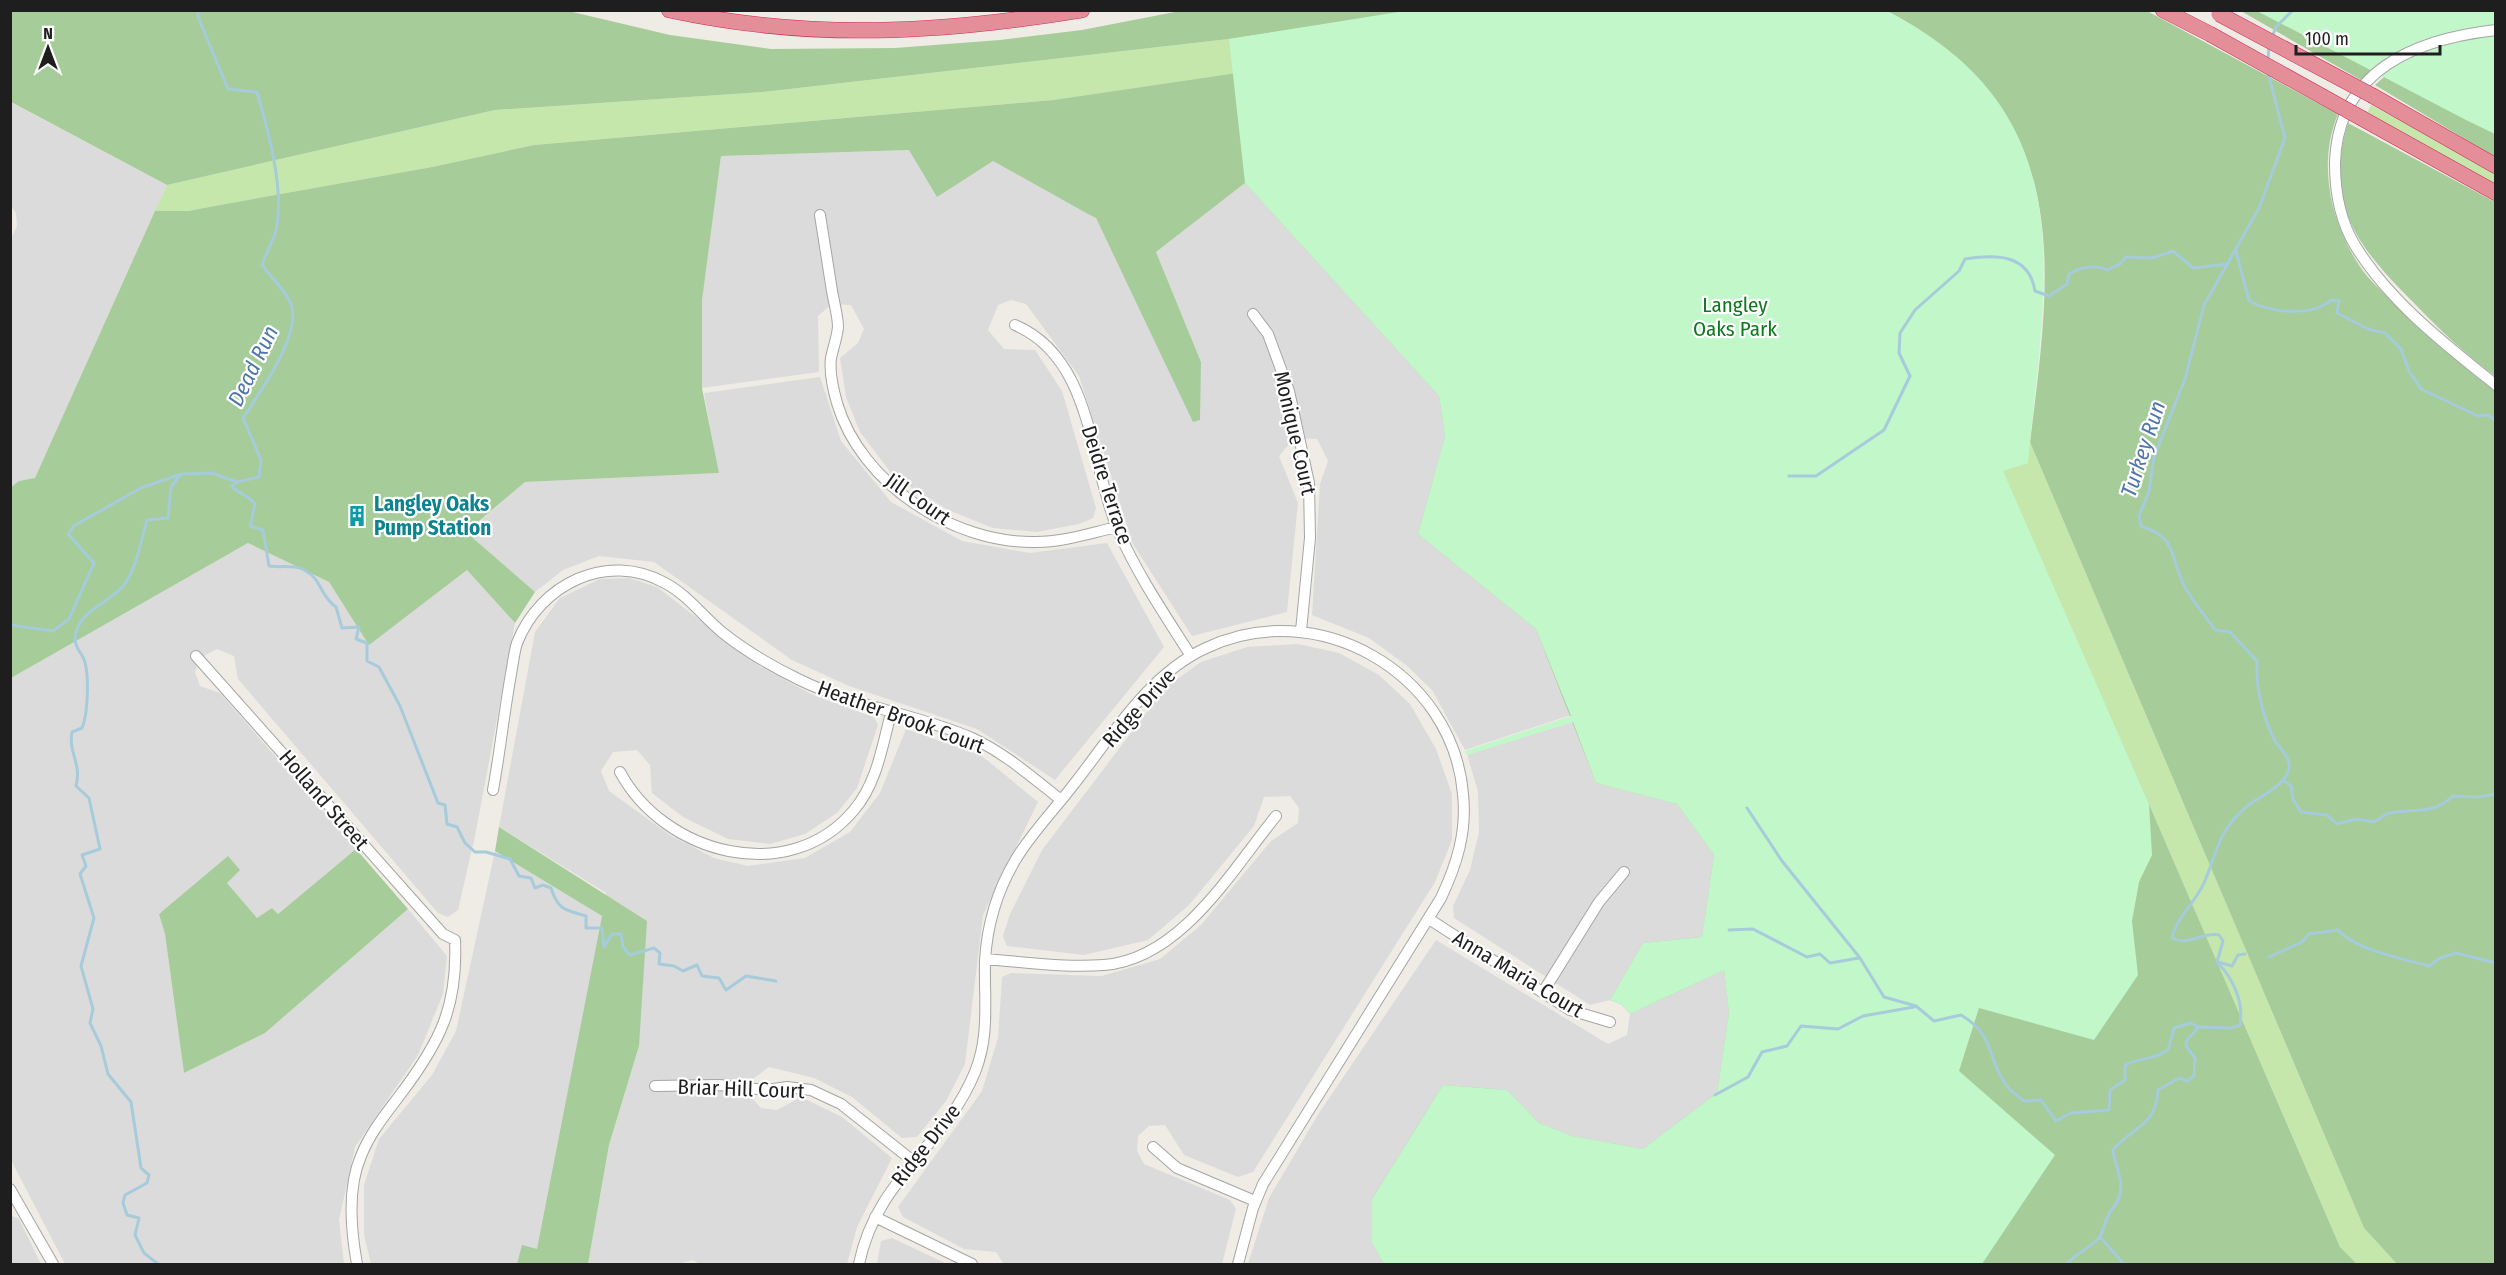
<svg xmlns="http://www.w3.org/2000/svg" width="2506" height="1275" font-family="'Fira Sans Condensed',sans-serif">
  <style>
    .residential { fill: #dcdbdb }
    .grass { fill: #c5e7ab }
    .forest { fill: #a6cc9a }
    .park { fill: #c2f7ca }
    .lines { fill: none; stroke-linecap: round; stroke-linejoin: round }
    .stream { stroke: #a6cbdb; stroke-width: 3 }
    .minor-casing { stroke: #a5a5a5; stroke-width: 12 }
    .highway-casing { stroke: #d32a59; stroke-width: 16 }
    .minor { stroke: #fff; stroke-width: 10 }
    .highway { stroke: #e38e99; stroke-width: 15 }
    .highway-bridge-casing { stroke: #d32a59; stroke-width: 16; stroke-linecap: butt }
    .highway-bridge { stroke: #e38e99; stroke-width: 15 }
    .labels { text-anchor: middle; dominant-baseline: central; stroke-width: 4.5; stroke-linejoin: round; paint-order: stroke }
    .park-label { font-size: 21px; fill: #0f781f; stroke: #fff }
    .street-label { font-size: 21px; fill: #1e1e1e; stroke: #fff }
    .culture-label { font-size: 21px; font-weight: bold; fill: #0d838f; stroke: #fff; text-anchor: start }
    .water-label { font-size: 22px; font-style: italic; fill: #4e76aa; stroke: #fff }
  </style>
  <rect width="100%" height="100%" fill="#eeece4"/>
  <path class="residential" d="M10 102 167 185 35 479 19 481 11 488 10 241 17 226 16 213 11 206Z
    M910 150 993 161 1096 218 1194 421 1201 362 1156 252 1245 183 1439 396 1445 436 1418 534 1536 629 1571 715 1465 750 1432 690 1406 665 1369 638 1312 615 1320 484 1328 461 1317 439 1294 438 1279 456 1298 503 1287 612 1192 636 1133 544 1079 376 1026 304 1011 300 998 305 988 330 1004 349 1035 350 1062 391 1096 508 1093 518 1079 524 1037 532 993 528 948 510 894 477 860 432 846 397 840 358 858 343 864 329 851 305 832 304 818 316 819 372 702 388 701 302 721 156Z
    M820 377 841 441 891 502 962 541 1030 553 1107 543 1164 647 1055 780 977 729 849 686 792 660 654 562 599 556 563 570 535 592 466 533 525 482 718 473 704 393Z
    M248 543 329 582 369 644 467 570 515 623 475 836 458 910 448 917 438 913 238 679 234 656 217 649 200 658 195 672 200 686 220 693 356 849 278 914 272 908 258 919 227 883 159 913 165 934 184 1073 265 1033 408 909 447 956 443 994 418 1055 355 1147 339 1220 344 1264H65L11 1160V678Z
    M629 578 657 587 761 667 813 695 874 717 878 725 857 788 837 813 805 834 770 844 728 839 683 817 652 793 650 765 637 750 613 752 601 771 609 791 670 835 714 858 748 866 805 858 850 832 880 793 906 729 982 756 1038 802 983 915 965 1064 946 1101 917 1137 902 1138 852 1097 814 1078 769 1067 750 1081V1096L761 1108 777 1110 801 1097 842 1117 892 1158 857 1227 847 1264H700L693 1260 677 1264H588L609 1145 639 1046 606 893 499 827 535 632 560 598 600 579Z
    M1298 644 1339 653 1379 675 1410 704 1436 749 1452 794V840L1435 882 1253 1172 1238 1177 1184 1155 1165 1125 1149 1126 1138 1136 1137 1151 1144 1164 1230 1200 1236 1209 1222 1264H1004L996 1252 964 1249 903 1217 898 1207 982 1091 998 1038 1002 977 1011 973 1102 976 1160 959 1201 925 1271 841 1298 823 1299 808 1290 796 1264 797 1254 826 1189 905 1148 940 1084 955 1007 946 1003 936 1010 914 1042 850 1166 687 1201 662 1247 647Z
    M1573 722 1596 783 1677 804 1714 855 1702 938 1643 943 1610 1000 1590 1005 1454 918 1453 906 1470 870 1479 832 1478 792 1467 754Z
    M495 851 602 916 535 1264H371L364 1235V1185L379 1139 432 1075 456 1031Z
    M1436 940 1608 1044 1627 1035 1630 1014 1724 970 1729 1013 1717 1093 1643 1149 1572 1136 1539 1123 1507 1090 1372 1243 1384 1264H1248L1269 1198 1319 1113Z
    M10 1215 19 1219 41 1264H11Z
    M892 1238 947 1264H877L881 1241Z"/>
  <path class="grass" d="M1411 11H1887L2030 442 2364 1228 2397 1264H2357L2340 1247 2149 804 2002 471 1554 26 1053 100 534 145 432 167 225 204 188 211H155L167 185 495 110 763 92 1229 39Z
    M2371 105 2495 171V188L2366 115Z"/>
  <path class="forest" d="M564 10 670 35 771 49 895 48 1000 40 1082 30 1180 11H1411L1229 39 763 92 495 110 167 185 11 102 10 11Z
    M1887 11H2147L2338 114C2316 166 2332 227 2363 271 2375 287 2394 302 2409 316 2437 343 2464 368 2495 391V1264H2397L2364 1228 2030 442C2053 261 2074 110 1887 11Z
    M2241 11H2495L2380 61 2361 80Z
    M1554 26 2002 471 2149 804 2340 1247 2357 1264H1384L1372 1243V1199L1443 1085 1507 1090 1539 1123 1572 1136 1643 1149 1717 1093 1729 1013 1724 970 1630 1014 1621 1004 1610 1000 1643 943 1702 937 1714 855 1677 804 1596 783 1536 629 1418 534 1445 436 1439 396 1245 183 1156 252 1201 362 1200 420 1193 422 1096 218 1088 214 993 161 937 197 909 150 721 156 702 300V388L719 473 525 482 466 532 535 592 515 623 467 570 369 645 329 582 248 543 11 678 10 488 19 481 35 478 155 211H188L225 204 432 167 534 145 1053 100Z
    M2495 37V157L2375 85 2393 69Z
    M2348 123 2495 202V376C2465 354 2440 330 2414 303 2359 248 2323 205 2348 123Z
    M499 827 647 921 639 1046 609 1145 588 1264H517L522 1245 537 1249 602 916 495 851Z
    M356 849 408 909 265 1033 184 1073 165 934 159 914 228 856 240 870 227 883 257 918 272 908 278 914Z"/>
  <path class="park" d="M1411 10 1887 11C2087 114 2045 277 2028 463L2003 471 2149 804 2152 855 2139 882 2132 921 2138 975 2094 1040 1979 1008 1959 1071 2055 1155 1982 1264H1384L1372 1243V1199L1443 1085 1507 1090 1539 1123 1572 1136 1643 1149 1717 1093 1729 1013 1724 970 1630 1014 1621 1004 1610 1000 1643 943 1702 937 1714 855 1677 804 1596 783 1573 722 1467 755 1465 751 1571 716 1536 629 1418 534 1445 436 1439 396 1245 183 1229 39Z
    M2257 11H2495V134L2466 120Z"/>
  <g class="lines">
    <path class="stream" d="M2272 37 2276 27 2293 10
      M2268 60 2269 46
      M2236 251 2249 301C2272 313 2312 317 2331 300L2339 301 2337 313 2368 329 2385 333 2401 349 2409 371 2421 389 2478 416 2488 415 2496 421
      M1789 476H1816L1884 430 1910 376 1899 353 1900 333 1915 310 1959 271 1965 259C1996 254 2029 254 2035 291L2049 296 2067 284 2069 274C2081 267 2094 264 2107 270L2120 264 2126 257 2152 258 2173 251 2193 268 2228 264
      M237 482 232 486C240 495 248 495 255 504L250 526 263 530 269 566C281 568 296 564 306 571 322 580 320 596 336 607L342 628 359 627 356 639 367 643V661L379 667 400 706 438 803 445 805 447 824 457 827 465 843 475 852H486L510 859 519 876 531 878 535 888 543 885 551 888C558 910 565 910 586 916V928H602L604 947 612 934H621L623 947 630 955 654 948 660 953 659 964 674 966 683 971 697 965 702 976 719 978 726 990 746 976 776 981
      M10 625 53 631 69 619 94 563 68 534 75 525 141 488 181 474 212 473 237 482 259 477 261 460 243 418C259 394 299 338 292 308 288 292 271 278 262 265 266 253 273 242 276 230 285 191 268 130 257 92L228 89 198 17V10
      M2283 780 2291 786 2293 799 2301 812 2327 815 2337 824 2356 819 2374 822C2379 819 2385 814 2390 813 2415 808 2433 815 2453 796L2477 797 2496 794
      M1747 808 1782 861 1860 958 1884 997 1916 1006 1934 1021 1961 1015C1996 1036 1986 1057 2006 1085 2010 1091 2018 1096 2024 1101L2041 1100 2056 1121 2071 1113 2109 1110 2110 1090 2125 1080V1065C2142 1057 2151 1061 2168 1050L2174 1028 2190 1023 2199 1027
      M1729 930 1753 929 1807 957 1820 954 1830 963 1859 958
      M2269 957 2302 942 2309 934 2338 930C2356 950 2403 959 2429 966L2440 958 2456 953 2496 963
      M2218 962 2232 966 2238 955 2245 954
      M1715 1095 1748 1077 1762 1052 1787 1046 1801 1026 1838 1029 1863 1016 1914 1007
      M2100 1237 2124 1264
      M158 1264 144 1253 135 1235 139 1218 127 1215 123 1203 125 1195 147 1183 149 1175 141 1168 131 1102 108 1074 101 1046 90 1023 93 1009 81 966 94 918 80 874 86 866 82 855 100 849 89 798 76 786C82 763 68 753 72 732L82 728C88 714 90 671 83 657 78 649 73 643 76 632 82 609 111 602 124 585 137 567 141 541 147 520L168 518 171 487 181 474
      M2067 1264C2075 1254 2086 1250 2096 1241 2104 1234 2103 1225 2108 1216 2110 1210 2116 1206 2118 1200 2126 1182 2115 1167 2113 1150 2132 1126 2156 1128 2158 1090L2179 1078 2187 1081 2194 1076 2195 1058 2186 1046 2187 1040 2199 1027 2231 1028 2240 1025C2244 1002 2233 978 2217 962L2223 941 2219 935C2204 931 2188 947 2172 938 2176 918 2195 903 2204 883 2217 853 2218 831 2245 808 2257 797 2285 787 2289 769 2291 758 2280 749 2275 741 2262 715 2256 689 2257 661L2230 632 2215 630C2205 615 2190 599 2183 583 2169 553 2177 538 2141 526L2139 516 2149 491 2154 457 2185 379 2204 305 2259 208 2285 138 2268 73"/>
    <defs>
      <path id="minor" d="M2496 30C2415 39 2337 71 2335 164 2335 193 2341 223 2356 247 2390 302 2446 345 2496 385
        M820 215C824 241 828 266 832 291 834 303 838 316 838 327 837 338 833 348 831 358 829 373 833 389 837 403 861 484 954 544 1036 542 1064 542 1090 533 1117 527
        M1253 314 1268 334 1289 391 1309 483 1310 538 1301 631
        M1015 325C1093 358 1089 462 1118 530 1137 574 1165 615 1191 656
        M196 656 443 934 455 940C458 1007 440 1042 400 1095 385 1115 370 1133 361 1156 347 1188 351 1231 357 1264
        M620 772C664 854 789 888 854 810 877 783 882 747 891 713
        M493 790C500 752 504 713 511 674 513 664 514 652 517 643 540 584 607 551 665 583 688 595 703 617 723 633 747 652 773 667 800 680 855 707 917 714 972 738 1005 753 1033 778 1061 800
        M1429 919 1570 1010 1610 1022
        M985 959C1024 962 1065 968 1104 965 1181 959 1232 870 1276 816
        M1543 992 1599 902 1624 872
        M655 1086 719 1085 767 1090 787 1087 811 1090 841 1104 913 1161
        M1153 1147 1177 1168 1255 1201
        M10 1189 53 1264
        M875 1217 972 1264
        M859 1264C876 1179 945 1146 975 1072 990 1035 984 999 985 961 987 925 998 889 1016 859 1031 834 1053 811 1071 788 1110 739 1147 675 1206 648 1316 595 1453 672 1463 794 1467 832 1457 864 1441 898L1263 1184 1253 1208 1238 1264"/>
      <path id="highway" d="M669 10C811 41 941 33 1082 10
        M2163 10 2210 34
        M2373 96 2496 166
        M2363 119 2496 193"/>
    </defs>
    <use href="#minor" class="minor-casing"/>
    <use href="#highway" class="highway-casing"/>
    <use href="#minor" class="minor"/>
    <use href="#highway" class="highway"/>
    <defs>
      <path id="highway-bridge" d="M2219 14 2373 96
        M2210 34 2363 119"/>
    </defs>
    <use href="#highway-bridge" class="highway-bridge-casing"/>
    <use href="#highway-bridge" class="highway-bridge"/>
  </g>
  <defs>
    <symbol id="building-bare" viewBox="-9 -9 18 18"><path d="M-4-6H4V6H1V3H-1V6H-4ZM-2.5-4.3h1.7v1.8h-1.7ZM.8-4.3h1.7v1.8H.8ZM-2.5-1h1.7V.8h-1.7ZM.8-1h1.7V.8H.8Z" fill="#0f9aa8" stroke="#fff" stroke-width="2.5" paint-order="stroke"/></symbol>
  </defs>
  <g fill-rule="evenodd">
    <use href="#building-bare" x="342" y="501" width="30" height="30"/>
  </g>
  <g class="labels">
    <g class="park-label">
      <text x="1735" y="305">Langley<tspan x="1735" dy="24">Oaks Park</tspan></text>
    </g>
    <g class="street-label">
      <text transform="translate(1295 433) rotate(77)">Monique Court</text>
      <text transform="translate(1107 485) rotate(72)">Deidre Terrace</text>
      <text transform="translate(918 499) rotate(35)">Jill Court</text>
      <text transform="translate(1139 708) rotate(-48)">Ridge Drive</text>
      <text transform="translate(901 717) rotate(20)">Heather Brook Court</text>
      <text transform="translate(324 800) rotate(49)">Holland Street</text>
      <text transform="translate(1518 974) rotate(31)">Anna Maria Court</text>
      <text transform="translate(741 1089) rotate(2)">Briar Hill Court</text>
      <text transform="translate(926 1145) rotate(-52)">Ridge Drive</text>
    </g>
    <g class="culture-label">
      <text x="374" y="504">Langley Oaks<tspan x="374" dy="24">Pump Station</tspan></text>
    </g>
    <g class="water-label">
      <text transform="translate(253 366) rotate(-64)">Dead Run</text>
      <text transform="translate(2143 449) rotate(-72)">Turkey Run</text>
    </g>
  </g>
  <rect width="2506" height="1275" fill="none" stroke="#1e1e1e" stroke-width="24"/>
  <g transform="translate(48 48)" stroke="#ffffff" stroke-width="4.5" paint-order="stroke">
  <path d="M0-4.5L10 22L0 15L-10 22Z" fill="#1e1e1e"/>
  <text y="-9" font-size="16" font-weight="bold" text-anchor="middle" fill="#1e1e1e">N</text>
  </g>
  <path d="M2296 45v9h144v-9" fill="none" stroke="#1e1e1e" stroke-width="3"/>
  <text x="2305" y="45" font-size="18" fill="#1e1e1e" stroke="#ffffff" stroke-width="4.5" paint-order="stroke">100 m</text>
</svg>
